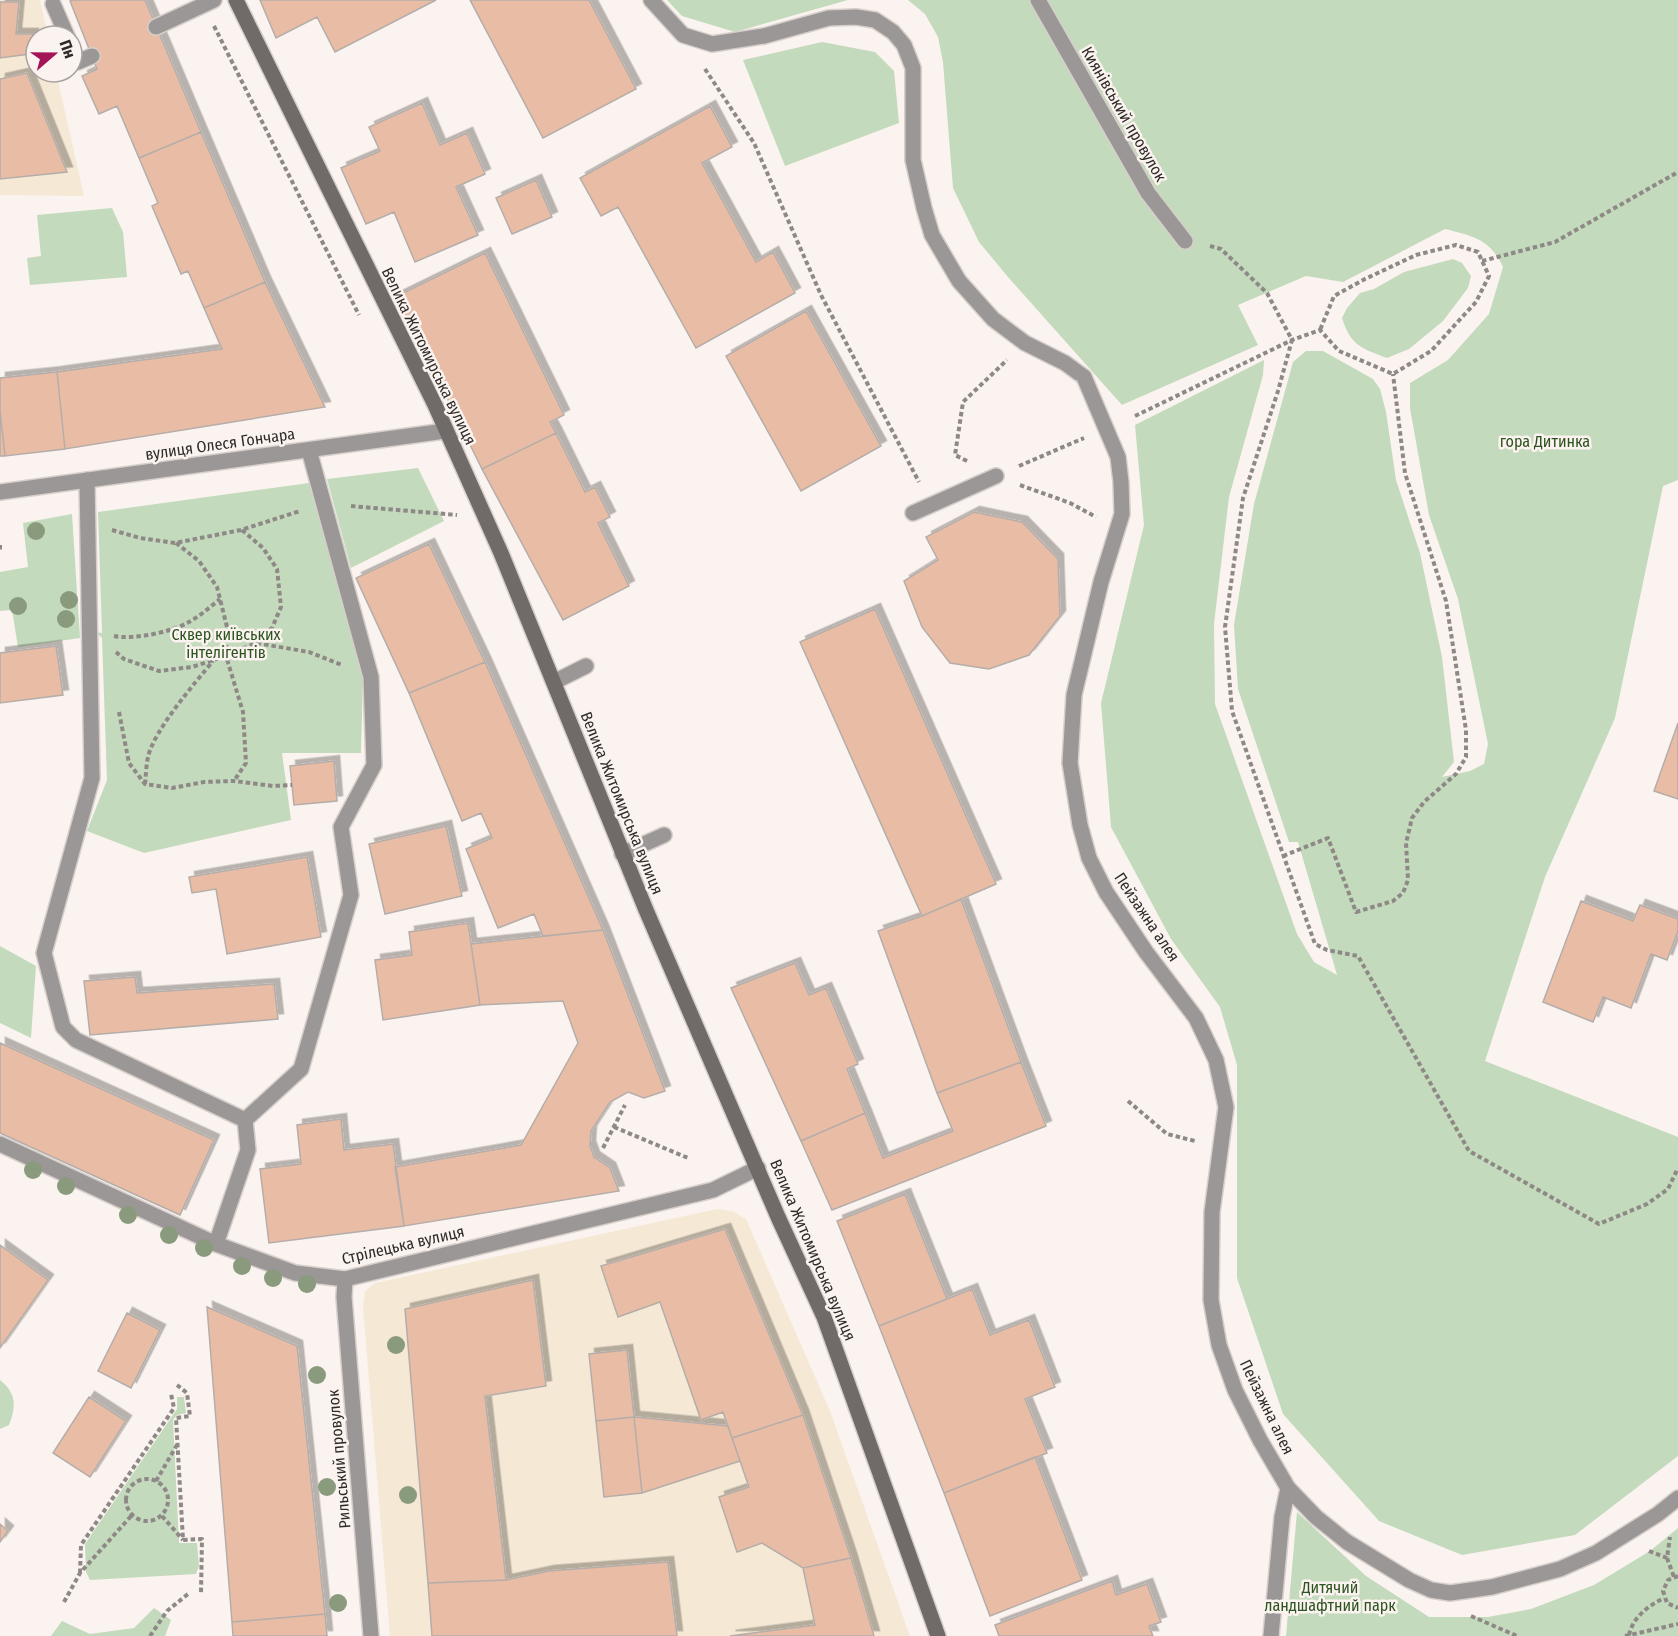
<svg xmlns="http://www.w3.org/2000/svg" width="1678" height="1636" font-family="'Fira Sans Condensed',sans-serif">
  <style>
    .commercial { fill: #f5e9d5 }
    .green { fill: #c3dabc }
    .building { fill: #e9bda5; stroke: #b5ada9; stroke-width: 1.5; filter: url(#shadow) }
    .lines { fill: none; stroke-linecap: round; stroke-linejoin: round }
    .lane-casing { stroke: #d6cfcb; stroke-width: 18 }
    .street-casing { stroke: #d6cfcb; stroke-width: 18 }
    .secondary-casing { stroke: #d6cfcb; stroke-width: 18 }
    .path { stroke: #8e8886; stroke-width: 4; stroke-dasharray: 4.5 3; stroke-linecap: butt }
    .lane { stroke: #9b9796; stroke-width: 15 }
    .street { stroke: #9b9796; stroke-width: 15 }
    .secondary { stroke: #706b69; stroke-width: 15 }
    .street-bridge-casing { stroke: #d6cfcb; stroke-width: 18; stroke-linecap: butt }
    .street-bridge { stroke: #9b9796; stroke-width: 15 }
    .tree { fill: #8a9b7d }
    .labels { text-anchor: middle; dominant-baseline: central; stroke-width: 5; stroke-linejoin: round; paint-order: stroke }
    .street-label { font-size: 16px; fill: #2e2b29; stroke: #fbf3ef }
    .park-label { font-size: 16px; fill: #2d5320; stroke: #fbf3ef }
  </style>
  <defs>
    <filter id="shadow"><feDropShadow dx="5.5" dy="-5.5" stdDeviation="0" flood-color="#0004"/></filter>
  </defs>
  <rect width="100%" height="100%" fill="#fbf3ef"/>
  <path class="commercial" d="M0 0H40L48 36H36V72H56L84 196 0 195Z
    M717 1209 732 1211 746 1219 830 1411 910 1636H390L363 1307 365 1291 375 1283Z"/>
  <path class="green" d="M667 0H848L735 32 682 16Z
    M908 0H1678V480L1663 486 1615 718 1545 877 1485 1061 1678 1137V1456L1575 1535 1462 1555 1379 1521 1283 1414 1237 1278V1065L1220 1007 1171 939 1111 827 1101 703 1144 525 1135 425 1264 360 1263 375 1229 497 1214 624 1215 704 1297 934 1314 962 1337 975 1298 842H1289L1238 689 1234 625 1254 504 1293 362 1306 351H1323L1373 379 1380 389 1386 412 1396 480 1420 553 1442 657 1454 762 1442 777 1470 771 1484 764 1488 744 1458 599 1429 515 1410 408V383L1448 360 1489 314 1503 267C1490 239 1473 236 1445 229L1343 282 1306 276 1238 305 1258 345 1122 405 1008 277 979 242 953 188 943 62 938 37 925 14Z
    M822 42 875 52 894 71 899 123 785 166 743 60Z
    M112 208 123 232 127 277 30 285 27 258 41 256 37 215Z
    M1453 259 1462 263 1471 276 1468 288 1443 321 1409 349 1387 358C1361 348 1351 346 1342 318L1347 308 1360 293 1374 289 1404 272Z
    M418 468 444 521 351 568 327 479Z
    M309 483 363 676 361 753H282L291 820 144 853 87 831 107 780 102 638 96 632 102 633 98 512Z
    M72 514 80 638 18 647 12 610 0 611V572L28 567 23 523Z
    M0 946 36 966 31 1038 0 1023Z
    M0 1380C17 1394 16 1406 9 1425L0 1429Z
    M177 1397H184L186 1413 177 1415 173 1420 179 1543H197L199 1566 196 1574 90 1580 86 1572 85 1544 177 1409Z
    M1297 1512 1366 1576 1429 1617H1488L1531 1609 1594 1585 1650 1551 1678 1528V1636H1286Z
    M154 1608 171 1620 165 1636H51L62 1621 90 1634 134 1628Z"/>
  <path class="building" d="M73 0H145L201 132 139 158 117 106 99 114 82 76 97 69 70 1Z
    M260 0H436L335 52 317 17 276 38Z
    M470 0H589L636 89 543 138Z
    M0 2H19L16 34H33L30 54 0 58Z
    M27 73 67 172 0 179V79Z
    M422 103 440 145 467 133 485 174 456 187 478 235 415 262 394 212 366 224 341 168 380 151 369 127Z
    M710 106 732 147 702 163 756 262 773 252 795 293 696 348 618 207 601 216 580 178Z
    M201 132 265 282 204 308 188 271 181 274 152 206 158 203 139 158Z
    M536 180 552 217 512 234 496 198Z
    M485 253 564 415 550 422 556 433 482 469 397 296Z
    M265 282 325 407 65 449 57 372 222 349 204 308Z
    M806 311 881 446 801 491 726 356Z
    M57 372 65 449 5 456 0 411V378Z
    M0 411 5 456H0Z
    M556 433 585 492 595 487 610 517 598 523 629 586 563 620 482 469Z
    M974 512 1022 522 1058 559 1060 616 1029 655 989 669 950 663 922 627 904 581 938 560 926 537Z
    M429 544 485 662 409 693 356 578Z
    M875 609 996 884 922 916 800 642Z
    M56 646 63 695 0 703V653Z
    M485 662 603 930 543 936 534 914 498 928 466 849 492 838 481 813 462 821 409 693Z
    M1678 723V799L1654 791Z
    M334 761 337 801 294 805 290 766Z
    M446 826 462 896 385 914 369 844Z
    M307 857 321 937 227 954 216 889 192 893 189 877Z
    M961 899 1021 1062 937 1093 878 931 922 916Z
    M1581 901 1633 921 1640 905 1678 919V931L1667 960 1651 954 1631 1008 1603 997 1593 1022 1543 1002Z
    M468 923 480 1005 383 1020 375 960 412 955 409 932Z
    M603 930 665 1091 644 1098 628 1092 610 1102 591 1131 590 1146 594 1157 610 1168 619 1191 404 1226 395 1167 521 1145 578 1043 563 1001 480 1005 471 944Z
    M795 963 809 995 826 988 858 1064 847 1069 865 1113 801 1141 731 988Z
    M135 977 137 993 274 984 278 1019 90 1035 84 981Z
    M0 1043 214 1140 180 1215 0 1133Z
    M1021 1062 1046 1126 832 1210 801 1141 865 1113 883 1158 953 1131 937 1093Z
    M341 1119 344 1150 393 1144 404 1226 269 1243 260 1169 301 1164 297 1125Z
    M905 1194 947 1299 879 1326 837 1221Z
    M725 1229 803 1415 732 1438 723 1412 701 1420 660 1302 618 1317 601 1266Z
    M0 1245 48 1280 0 1348Z
    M533 1280 546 1386 485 1396 506 1580 428 1583 405 1309Z
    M972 1289 990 1335 1029 1320 1055 1387 1025 1399 1047 1453 944 1493 879 1326Z
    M207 1307 297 1346 325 1614 232 1622Z
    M127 1313 160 1330 131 1388 98 1371Z
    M627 1350 634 1417 596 1421 589 1354Z
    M89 1397 126 1421 90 1477 53 1453Z
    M803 1415 851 1558 803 1568 762 1543 737 1552 719 1497 749 1487 732 1438Z
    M634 1417 728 1426 740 1461 642 1493Z
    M634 1417 642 1493 604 1497 596 1421Z
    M1035 1457 1082 1580 990 1616 944 1493Z
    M0 1524 8 1531 0 1542Z
    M851 1558 874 1636H730L815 1625 803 1568Z
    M668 1562 677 1636H432L428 1583 506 1580 549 1571Z
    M1112 1581 1116 1595 1147 1584 1161 1622 1149 1626 1153 1636H999L995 1625Z
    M325 1614 327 1636H233L232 1622Z"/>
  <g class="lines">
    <defs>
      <path id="lane" d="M1038 0 1148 193 1185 241
        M53 4 67 36
        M156 27 214 0
        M72 48 78 62 92 56
        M87 480 92 778 44 953 63 1027 76 1040 245 1120 248 1150 216 1244
        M913 513 996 476
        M554 682 586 666
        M622 854 664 835
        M245 1120 301 1069 351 895 341 827 374 765 371 677 309 450
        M1271 1636 1282 1517 1288 1488"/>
      <path id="street" d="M651 0 683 35 712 44 764 36 829 18 856 17 875 20 893 32 904 45 913 68V160L924 208 932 235 959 281 993 319 1025 343 1065 363 1084 377
        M1118 457 1121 482 1122 514 1101 582 1074 695 1070 763 1080 825 1089 858 1106 892 1146 952 1196 1018 1216 1060 1226 1107 1212 1212 1211 1300 1219 1345 1235 1390 1260 1440 1288 1488 1316 1517 1347 1542 1409 1580 1431 1590 1450 1593 1492 1587 1560 1569 1596 1553 1658 1514 1678 1498
        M0 492 445 431
        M0 1144 216 1244 295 1273 345 1279 713 1190 758 1168
        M345 1279 344 1297 371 1636"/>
      <path id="secondary" d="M236 0 435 405 501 553 646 910 778 1217 824 1317 938 1636"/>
    </defs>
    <use href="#lane" class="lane-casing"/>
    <use href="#street" class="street-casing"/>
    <use href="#secondary" class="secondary-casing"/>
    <path class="path" d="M214 26 359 315
      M705 69 754 143 821 295 919 482
      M1210 246 1221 249 1267 293 1292 340 1278 391 1243 498 1225 627 1232 711 1315 944 1327 950 1358 956 1469 1151 1599 1224 1647 1204 1668 1189 1678 1168
      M1482 261 1555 242 1678 172
      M1135 416 1292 340 1320 330 1339 351 1393 374 1431 351 1476 302 1489 276 1478 252 1456 245 1416 255 1365 279 1334 296 1320 330
      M967 461 955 455 963 402 1007 360
      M1019 466 1084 438
      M1020 485 1070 503 1096 517
      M351 506 457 515
      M112 530 140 538 175 543 241 530 300 511
      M242 530 263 548 277 569 281 607 272 628 256 643
      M176 543 199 561 217 587 227 627 226 656 243 712 246 763 234 781
      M0 545V550
      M114 636C133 640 172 632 189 622 200 616 210 607 220 599
      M116 652 124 659 159 671 192 667 226 656 256 643 309 652 342 665
      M119 712 129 763 145 784 172 788 204 782 234 781 273 786 292 785
      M145 784C146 775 146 766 148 757 154 730 195 683 213 661
      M1283 856 1328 838 1356 912 1393 901 1403 893 1408 880 1406 843 1412 818 1424 802 1456 774 1466 757V730L1446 601 1405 473 1393 374
      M1128 1101 1167 1134 1195 1141
      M614 1127 688 1158
      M603 1148 625 1105
      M177 1385 187 1393 190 1416 176 1418 183 1540 202 1539 201 1593
      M126 1500a21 21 0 1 1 42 0a21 21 0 1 1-42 0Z
      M156 1481 177 1445
      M162 1516 183 1540
      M1649 1551 1667 1558 1670 1537
      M1667 1558 1674 1577
      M80 1573 81 1545 174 1408 171 1394
      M1678 1576 1668 1580 1663 1591 1667 1603 1678 1608
      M64 1602 80 1573 132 1515
      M1471 1616 1517 1636
      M1629 1635C1633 1617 1648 1606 1664 1598
      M150 1636 167 1611 188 1594
      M1625 1636 1678 1624"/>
    <use href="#lane" class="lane"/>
    <use href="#street" class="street"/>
    <use href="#secondary" class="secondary"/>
    <defs>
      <path id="street-bridge" d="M1084 377 1118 457"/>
    </defs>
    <use href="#street-bridge" class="street-bridge-casing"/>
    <use href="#street-bridge" class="street-bridge"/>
  </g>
  <g class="tree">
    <circle cx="36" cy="531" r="9"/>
    <circle cx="69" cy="600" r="9"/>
    <circle cx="18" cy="606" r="9"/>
    <circle cx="66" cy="619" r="9"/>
    <circle cx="33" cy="1170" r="9"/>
    <circle cx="66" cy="1186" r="9"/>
    <circle cx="128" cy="1215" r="9"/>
    <circle cx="169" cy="1235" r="9"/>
    <circle cx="204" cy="1248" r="9"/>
    <circle cx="242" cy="1266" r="9"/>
    <circle cx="273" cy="1278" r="9"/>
    <circle cx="307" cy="1284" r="9"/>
    <circle cx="396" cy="1345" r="9"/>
    <circle cx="317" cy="1375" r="9"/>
    <circle cx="327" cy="1487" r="9"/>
    <circle cx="408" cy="1495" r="9"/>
    <circle cx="338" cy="1603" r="9"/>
  </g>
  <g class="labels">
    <g class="street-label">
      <text transform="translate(1124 114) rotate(60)">Киянівський провулок</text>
      <text transform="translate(429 356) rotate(64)">Велика Житомирська вулиця</text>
      <text transform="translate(220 444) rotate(-8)">вулиця Олеся Гончара</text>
      <text transform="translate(622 803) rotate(68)">Велика Житомирська вулиця</text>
      <text transform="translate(1147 917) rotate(56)">Пейзажна алея</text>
      <text transform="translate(403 1245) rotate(-13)">Стрілецька вулиця</text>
      <text transform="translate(813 1250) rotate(67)">Велика Житомирська вулиця</text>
      <text transform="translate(1267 1407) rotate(64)">Пейзажна алея</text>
      <text transform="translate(339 1459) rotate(-95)">Рильський провулок</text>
    </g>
    <g class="park-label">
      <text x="1545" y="441">гора Дитинка</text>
      <text x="226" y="634">Сквер київських<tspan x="226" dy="18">інтелігентів</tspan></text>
      <text x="1330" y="1587">Дитячий<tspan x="1330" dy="18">ландшафтний парк</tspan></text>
    </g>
  </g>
  <g transform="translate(54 54) rotate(70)"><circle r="28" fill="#fbf3ef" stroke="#a9a3a0" stroke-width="1.5"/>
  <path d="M0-4.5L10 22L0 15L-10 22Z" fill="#a41458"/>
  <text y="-9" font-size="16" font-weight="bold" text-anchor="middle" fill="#2e2b29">Пн</text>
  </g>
</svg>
